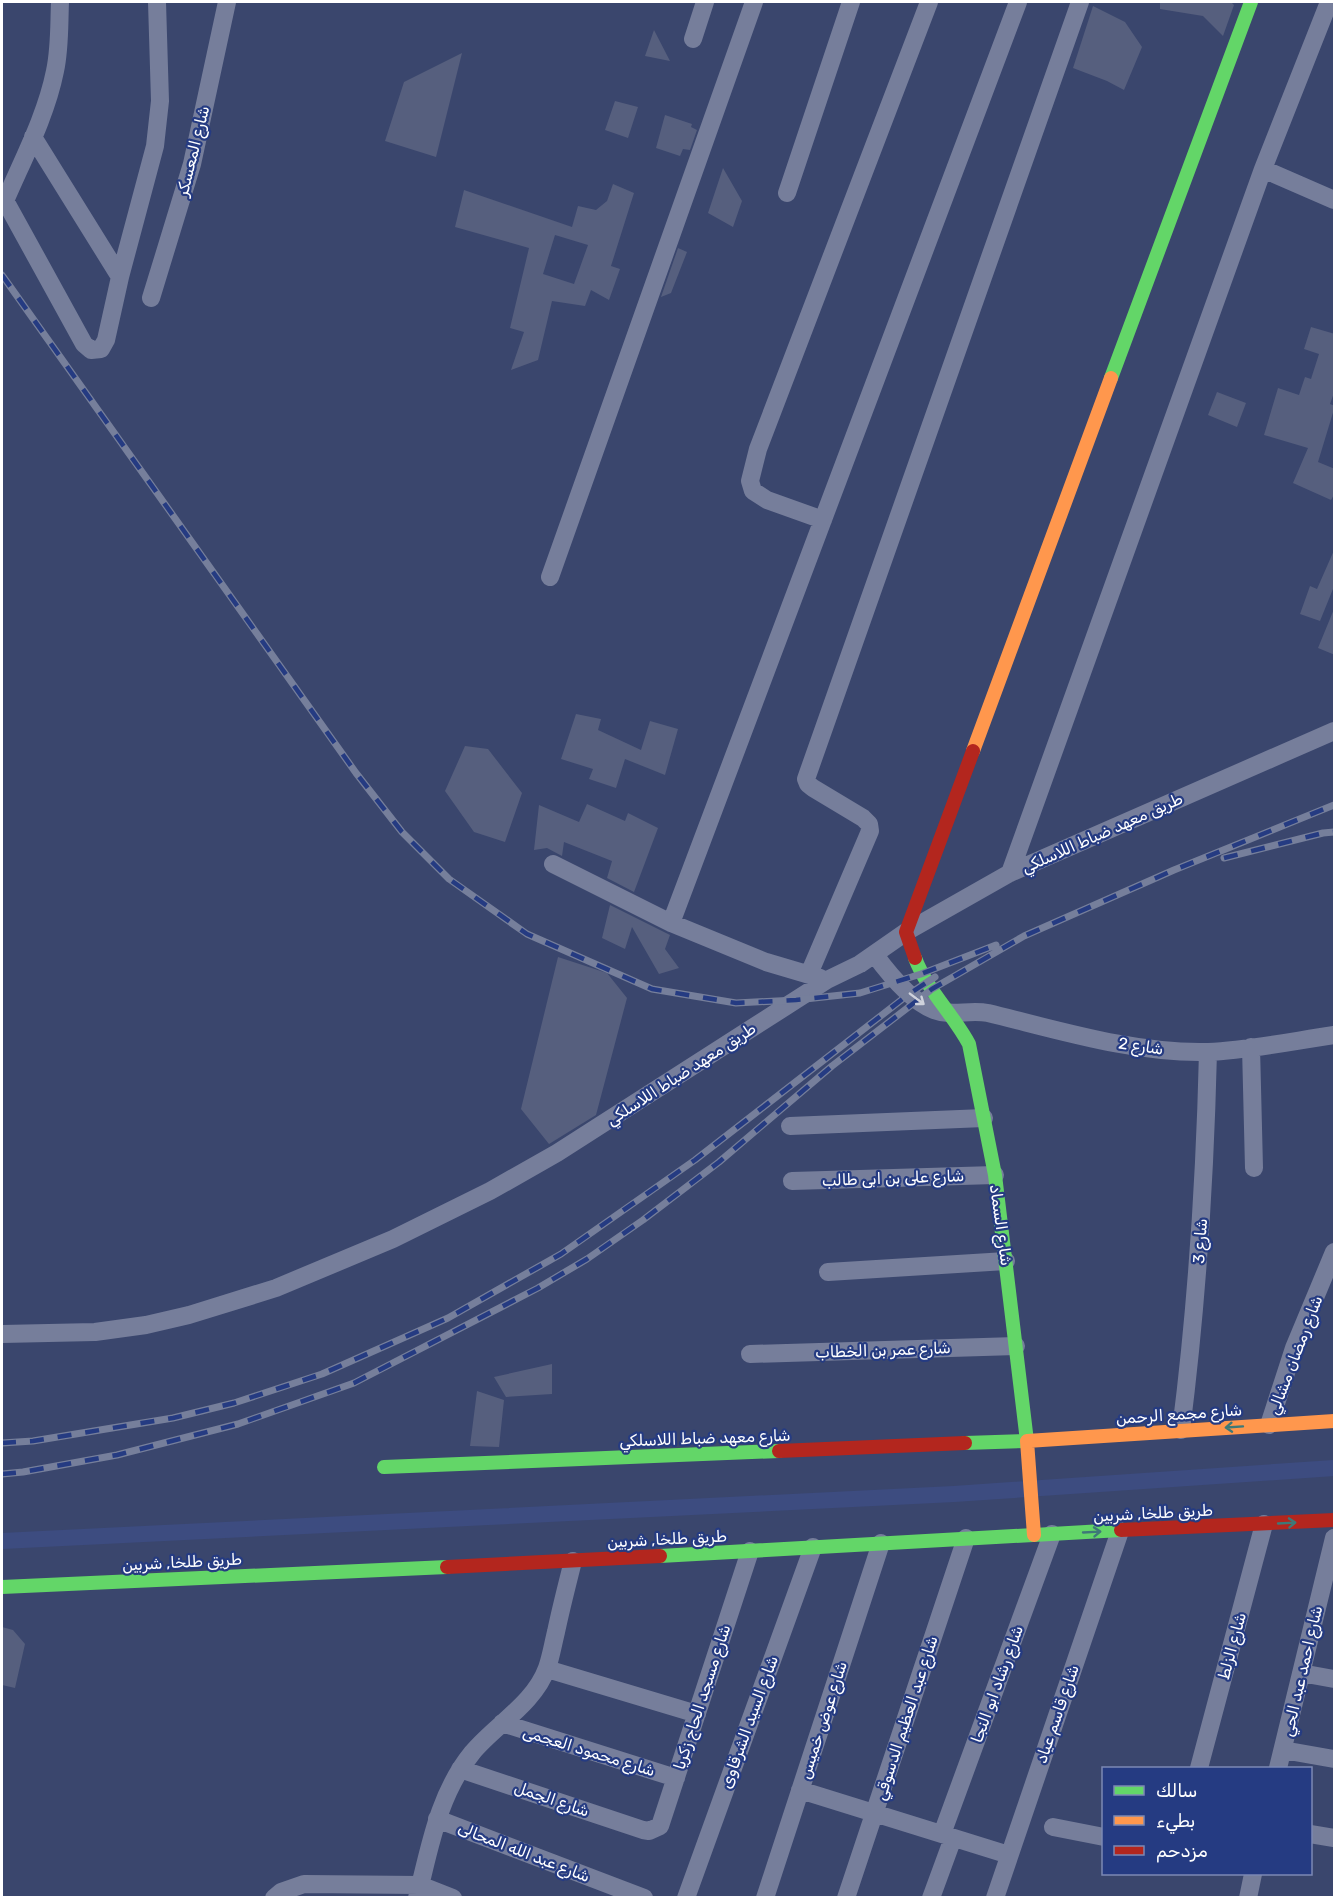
<svg xmlns="http://www.w3.org/2000/svg" width="1336" height="1899" font-family="Rubik,'Noto Naskh Arabic',sans-serif">
  <style>
    .lines { fill: none; stroke-linecap: round; stroke-linejoin: round }
    .canal { stroke: #3d4c80; stroke-width: 16 }
    .building { fill: #565f7e; fill-rule: evenodd }
    .street { stroke: #767e9b; stroke-width: 18 }
    .fast { stroke: #63d668; stroke-width: 14 }
    .slow { stroke: #ff974d; stroke-width: 14 }
    .jam { stroke: #b3261e; stroke-width: 14 }
    .rail-casing { stroke: #767f9b; stroke-width: 7 }
    .rail { stroke: #253b82; stroke-width: 4.5; stroke-dasharray: 14; stroke-linecap: butt }
    .oneway { stroke: #cfd2dc }
    .oneway2 { stroke: #3e7978 }
    .labels { text-anchor: middle; dominant-baseline: central; stroke-width: 4.5; stroke-linejoin: round; paint-order: stroke }
    .street-label { font-size: 16px; fill: #fff; stroke: #253b82 }
  </style>
  <rect width="100%" height="100%" fill="#3a466d"/>
  <g class="lines">
    <path class="canal" d="M2 1541 954 1494 1334 1468"/>
  </g>
  <path class="building" d="M1160 2H1231L1234 5 1223 36 1203 16 1160 9Z
    M1093 6 1125 22 1142 47 1124 90 1107 81 1073 68Z
    M654 30 670 61 645 56Z
    M462 53 436 157 385 141 404 82Z
    M615 101 638 107 628 138 605 130Z
    M665 115 692 124 691 127 697 130 690 150 683 149 680 156 656 148Z
    M723 168 742 201 733 227 708 213Z
    M613 184 634 193 611 266 620 269 609 300 591 290 585 306 552 301 538 360 511 370 524 332 510 328 529 248 455 227 464 190 572 227 578 206 596 210 607 201ZM555 235 588 245 574 284 543 274Z
    M678 248 687 252 671 293 661 297Z
    M1311 327 1335 334V390L1330 404 1335 406 1318 462 1335 469V493L1331 500 1293 483 1308 448 1264 435 1278 388 1299 395 1305 377 1311 379 1319 354 1304 349Z
    M1217 392 1246 403 1237 427 1208 415Z
    M1335 548V584L1320 621 1300 614 1310 586 1317 589Z
    M1334 609H1335V655L1318 648Z
    M576 714 601 719 598 730 641 750 650 721 678 729 665 775 625 759 616 788 589 779 593 769 561 759Z
    M465 746 488 749 522 793 505 842 474 832 445 791Z
    M587 804 625 821 628 813 658 828 634 892 607 878 612 861 564 842 562 856 547 848 534 850 539 805 579 822Z
    M610 905 670 935 665 949 679 968 659 974 632 927 625 949 602 938Z
    M558 957 607 973 627 998 596 1115 549 1144 521 1109Z
    M552 1364V1394L506 1397 494 1377Z
    M477 1391 504 1400 499 1447 470 1446Z
    M2 1627 13 1630 25 1644 15 1688 2 1685Z"/>
  <g class="lines">
    <path class="street" d="M693 39 705 2
      M33 137 120 277
      M1263 169 1334 200
      M787 193 851 2
      M2 195 84 344 91 350 101 349 106 340 120 277 155 146 160 101 157 2
      M5 201C23 159 46 116 55 71 60 48 59 25 60 2
      M151 298 192 164 227 2
      M823 520 767 500 753 491 750 481 758 449 929 2
      M550 577 754 2
      M553 864 671 923 766 962 820 978
      M1010 873 1263 169 1329 2
      M671 923 1018 2
      M875 955C889 974 912 1002 934 1010 952 1017 969 1009 988 1013 1058 1030 1135 1054 1208 1052 1250 1050 1293 1041 1334 1035
      M809 974 870 831 869 824 863 818 813 788 808 784 806 779 1080 2
      M1251 1047 1254 1168
      M790 1126 984 1118
      M792 1181 995 1175
      M828 1272 1006 1261
      M2 1334 95 1332 146 1325 189 1315 276 1288 393 1239 490 1191 557 1153 827 980 860 964 906 932 1010 873 1334 731
      M750 1354 1016 1346
      M1269 1425 1294 1348 1334 1252
      M1181 1430C1197 1304 1205 1178 1208 1052
      M547 1669 697 1714
      M1301 1673 1334 1679
      M502 1723 676 1778
      M1283 1750 1334 1759
      M1199 1768 1264 1524
      M1278 1768 1334 1538
      M460 1769 643 1830 649 1831 660 1826 750 1551
      M800 1790 1009 1855
      M437 1819 644 1898
      M1053 1827 1104 1837
      M942 1834 1052 1534
      M1310 1834 1334 1838
      M274 1898 281 1892 304 1884 420 1885 453 1898
      M417 1898C430 1847 438 1795 472 1753 495 1725 534 1704 547 1668 551 1657 553 1644 556 1632 561 1608 567 1585 573 1561
      M686 1898 813 1547
      M765 1898 881 1543
      M846 1898 966 1538
      M931 1898 953 1838
      M995 1898 1120 1531
      M1248 1898 1253 1874"/>
    <path class="fast" d="M1111 378 1251 2
      M915 958C927 990 953 1014 969 1044L995 1175 1027 1441 965 1443
      M384 1467 779 1451
      M660 1556 1121 1530
      M2 1587 447 1567"/>
    <path class="slow" d="M973 751 1111 378
      M1034 1535 1027 1441 1334 1421"/>
    <path class="jam" d="M915 958 906 932 973 751
      M779 1451 965 1443
      M1121 1530 1334 1520
      M447 1567 660 1556"/>
    <defs>
      <path id="rail" d="M2 275 356 773 402 832 449 879 527 934 652 989 736 1003 796 1000 860 993 921 974 996 945
        M1224 858 1323 833 1334 832
        M2 1443 33 1441 173 1418 234 1403 322 1374 448 1318 561 1254 695 1160 909 994 935 977
        M2 1474 23 1472 117 1455 238 1424 354 1383 538 1288 587 1259 643 1220 719 1162 832 1066 932 989 1024 936 1174 870 1334 805"/>
    </defs>
    <use href="#rail" class="rail-casing"/>
    <use href="#rail" class="rail"/>
  </g>
  <defs><path id="oneway-shaft" d="M-6 0H5M1.5-3L5.5 0L1.5 3" fill="none" stroke-width="1.6" stroke-linecap="round" stroke-linejoin="round" transform="scale(1.5)"/></defs>
  <use class="oneway" href="#oneway-shaft" transform="translate(917 999) rotate(37)"/>
  <g class="oneway2">
    <use href="#oneway-shaft" transform="translate(1234 1427) rotate(176)"/>
    <use href="#oneway-shaft" transform="translate(1287 1523) rotate(-3)"/>
    <use href="#oneway-shaft" transform="translate(1092 1532) rotate(-3)"/>
  </g>
  <g class="labels">
    <g class="street-label">
      <text transform="translate(193 151) rotate(-76)">شارع المعسكر</text>
      <text transform="translate(1102 833) rotate(-24)">طريق معهد ضباط اللاسلكي</text>
      <text transform="translate(1141 1046) rotate(8)">شارع 2</text>
      <text transform="translate(681 1074) rotate(-33)">طريق معهد ضباط اللاسلكي</text>
      <text transform="translate(893 1178) rotate(-2)">شارع على بن ابى طالب</text>
      <text transform="translate(1001 1225) rotate(82)">شارع السماد</text>
      <text transform="translate(1200 1241) rotate(-86)">شارع 3</text>
      <text transform="translate(883 1350) rotate(-2)">شارع عمر بن الخطاب</text>
      <text transform="translate(1295 1355) rotate(-69)">شارع رمضان مشالي</text>
      <text transform="translate(1179 1414) rotate(-4)">شارع مجمع الرحمن</text>
      <text transform="translate(705 1438) rotate(-2)">شارع معهد ضباط اللاسلكي</text>
      <text transform="translate(1153 1513) rotate(-3)">طريق طلخا, شربين</text>
      <text transform="translate(667 1539) rotate(-3)">طريق طلخا, شربين</text>
      <text transform="translate(182 1562) rotate(-3)">طريق طلخا, شربين</text>
      <text transform="translate(1232 1646) rotate(-75)">شارع الزلط</text>
      <text transform="translate(1302 1671) rotate(-77)">شارع احمد عبد الحي</text>
      <text transform="translate(997 1684) rotate(-70)">شارع رشاد ابو النجا</text>
      <text transform="translate(702 1697) rotate(-72)">شارع مسجد الحاج زكريا</text>
      <text transform="translate(1057 1714) rotate(-71)">شارع قاسم عياد</text>
      <text transform="translate(906 1718) rotate(-72)">شارع عبد العظيم الدسوقي</text>
      <text transform="translate(823 1720) rotate(-72)">شارع عوض خميس</text>
      <text transform="translate(749 1722) rotate(-70)">شارع السيد الشرقاوى</text>
      <text transform="translate(589 1751) rotate(17)">شارع محمود العجمى</text>
      <text transform="translate(552 1799) rotate(19)">شارع الجمل</text>
      <text transform="translate(524 1852) rotate(21)">شارع عبد الله المحالى</text>
    </g>
  </g>
  <rect width="1336" height="1899" fill="none" stroke="#ffffff" stroke-width="6"/>
  <rect x="1102" y="1767" width="210" height="108" fill="#253b82" stroke="#7c89b4" stroke-width="1.5"/>
  <rect x="1114" y="1786" width="30" height="9" fill="#63d668" stroke="#7c89b4" stroke-width="1.5"/>
  <text x="1156" y="1797" font-size="18" fill="#ffffff">سالك</text>
  <rect x="1114" y="1816" width="30" height="9" fill="#ff974d" stroke="#7c89b4" stroke-width="1.5"/>
  <text x="1156" y="1827" font-size="18" fill="#ffffff">بطيء</text>
  <rect x="1114" y="1846" width="30" height="9" fill="#b3261e" stroke="#7c89b4" stroke-width="1.5"/>
  <text x="1156" y="1857" font-size="18" fill="#ffffff">مزدحم</text>
</svg>
